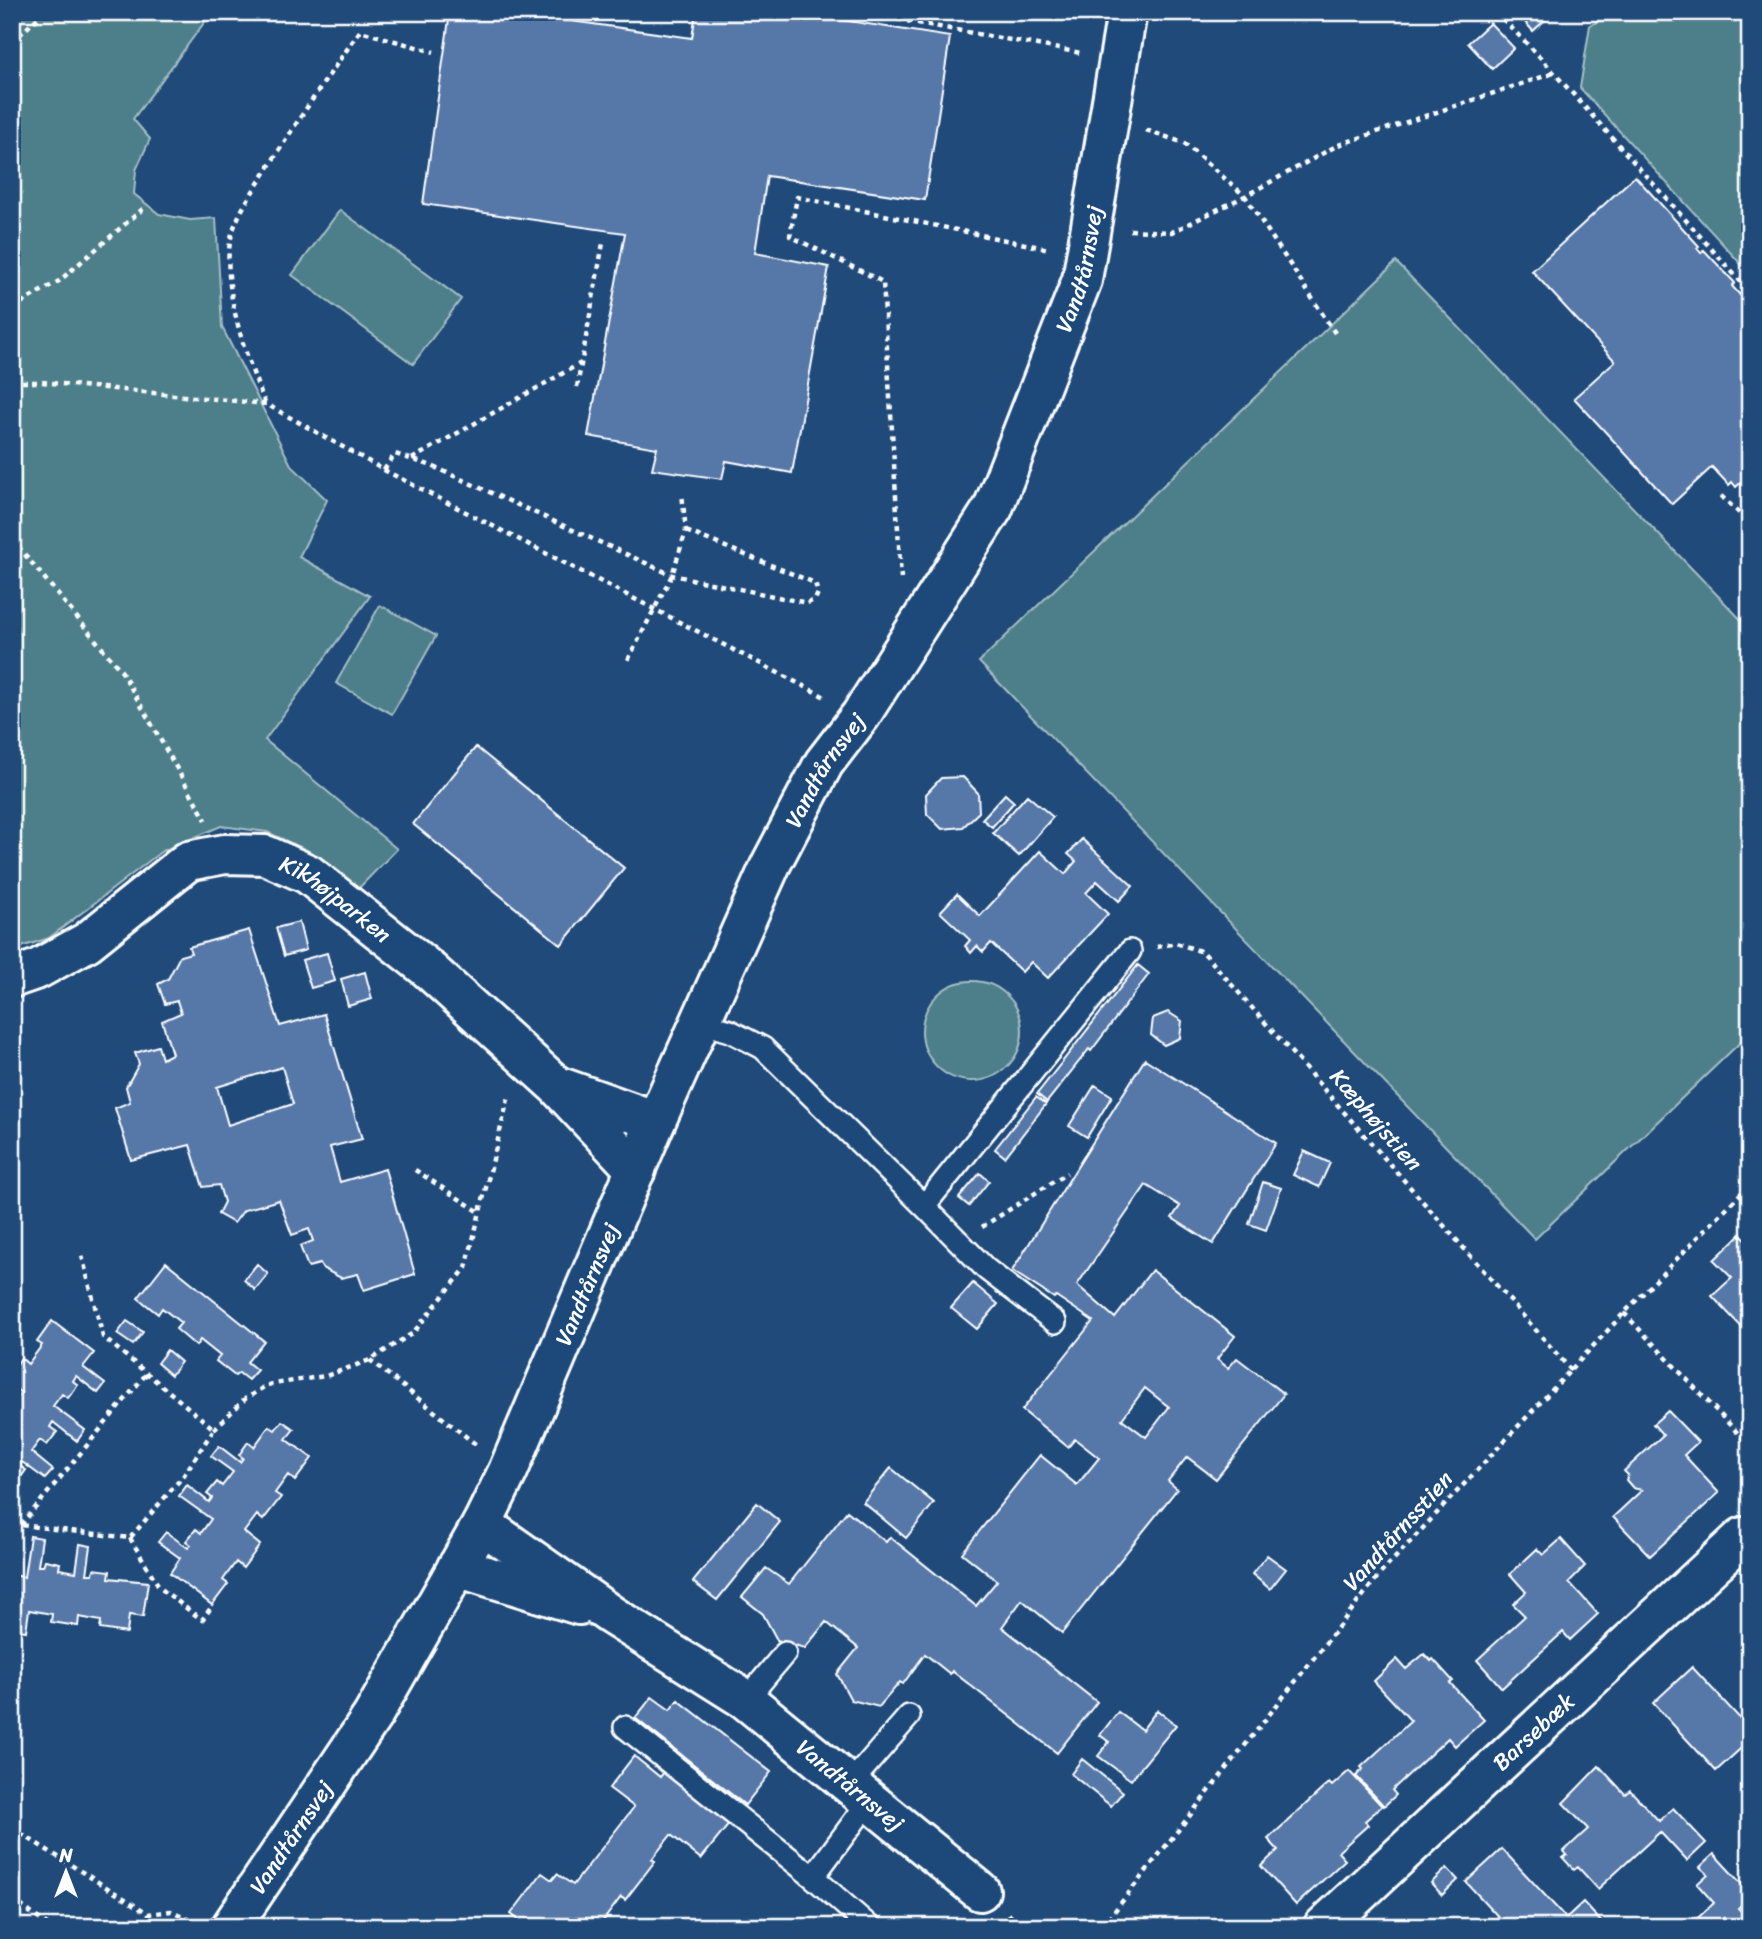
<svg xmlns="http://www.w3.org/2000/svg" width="1762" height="1939" font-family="Sriracha,sans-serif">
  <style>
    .green { fill: #4e7f8a; stroke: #a6bfc4; stroke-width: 2 }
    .building { fill: #5778a8; stroke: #fff; stroke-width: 2; fill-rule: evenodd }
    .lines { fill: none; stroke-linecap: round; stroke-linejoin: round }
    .lane-casing { stroke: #fff; stroke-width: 26 }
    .street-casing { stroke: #fff; stroke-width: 44 }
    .path { stroke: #fff; stroke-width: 4.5; stroke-dasharray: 5 5; stroke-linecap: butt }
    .lane { stroke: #1f4a7a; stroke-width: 21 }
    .street { stroke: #1f4a7a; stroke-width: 38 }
    .labels { text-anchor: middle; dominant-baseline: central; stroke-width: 7; stroke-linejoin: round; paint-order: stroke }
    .street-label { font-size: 23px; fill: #fff; stroke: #1f4a7a }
  </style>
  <rect width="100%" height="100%" fill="#1f4a7a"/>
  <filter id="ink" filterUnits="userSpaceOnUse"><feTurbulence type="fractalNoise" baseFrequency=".0143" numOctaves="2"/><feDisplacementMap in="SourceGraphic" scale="14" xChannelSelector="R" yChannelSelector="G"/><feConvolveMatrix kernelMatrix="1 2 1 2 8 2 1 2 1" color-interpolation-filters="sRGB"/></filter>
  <g filter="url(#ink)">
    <path class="green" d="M12 12H212L133 119 150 139 136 170 134 194 159 214 190 220 216 218 222 327 291 465 327 500 299 557 370 596 265 740 397 849 356 891 307 850 267 832 221 826 162 851 49 938 12 950Z
      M1619 12H1750V274L1580 88 1590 25Z
      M340 210 461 299 413 364 292 275Z
      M1396 262 1750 629V1033L1535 1239 979 662Z
      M380 605 436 636 392 714 336 683Z
      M922 1031a50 50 0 1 1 100 0a50 50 0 1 1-100 0Z"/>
    <path class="building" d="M450 12H508L692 38 696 12H792L950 37 925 200 767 176 755 253 829 267 792 473 726 461 722 479 652 469 657 448 588 436 625 233 423 204Z
      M1516 12H1554L1533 31Z
      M1490 23 1514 48 1492 69 1468 43Z
      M1635 176 1699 246 1697 248 1701 253 1704 250 1735 283 1732 286 1740 295 1742 292 1750 300 1748 303 1750 305V474L1736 487 1732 482 1729 485 1712 467 1672 504 1574 398 1615 361 1532 271Z
      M476 747 624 868 561 945 413 824Z
      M963 777 978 793 979 812 963 827 942 829 927 814 926 794 941 778Z
      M1005 794 1014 802 992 827 982 819Z
      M1027 795 1053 817 1019 856 993 833Z
      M1082 839 1133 886 1119 901 1097 881 1086 893 1108 914 1048 978 1031 962 1022 972 991 943 983 952 977 946 971 953 965 946 970 940 940 912 957 894 980 916 1040 851 1065 874 1076 861 1068 854Z
      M299 922 306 950 284 956 276 928Z
      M249 930 280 1026 324 1014 362 1139 330 1147 340 1182 385 1169 415 1274 364 1290 358 1274 341 1278 322 1268 320 1264 308 1267 300 1246 313 1241 309 1229 292 1235 279 1200 244 1210 234 1223 218 1214 224 1202 219 1185 203 1187 190 1145 131 1160 115 1108 130 1102 126 1087 139 1064 135 1053 158 1046 162 1059 172 1054 162 1021 181 1013 177 1001 165 1004 158 984 168 979 180 956 191 953 189 947ZM282 1067 293 1104 228 1125 217 1087Z
      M327 953 335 981 311 988 302 960Z
      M1138 965 1149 974 1091 1051 1089 1049 1047 1102 1037 1094Z
      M365 972 372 999 348 1006 341 979Z
      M1168 1012 1182 1021 1180 1038 1164 1045 1151 1035 1153 1018Z
      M1145 1059 1276 1143 1213 1244 1172 1218 1180 1206 1146 1185 1077 1285 1115 1318 1152 1270 1235 1336 1217 1359 1228 1368 1237 1358 1284 1394 1216 1479 1187 1457 1168 1481 1177 1489 1062 1633 1022 1600 1002 1627 1097 1702 1057 1753 952 1671 950 1674 925 1654 903 1684 900 1682 879 1707 851 1700 837 1674 858 1648 826 1622 805 1648 777 1640 763 1614 742 1597 766 1568 789 1584 847 1511 886 1542 890 1537 976 1606 997 1581 962 1553 1040 1455 1077 1485 1099 1458 1075 1439 1068 1447 1022 1410 1093 1321 1056 1296 1054 1298 1012 1271ZM1145 1388 1169 1407 1146 1437 1122 1419Z
      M1095 1085 1112 1096 1087 1137 1069 1126Z
      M1036 1097 1046 1104 1005 1157 995 1149Z
      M1304 1151 1330 1163 1319 1187 1293 1175Z
      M980 1173 989 1181 969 1206 959 1198Z
      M1263 1182 1281 1188 1266 1230 1249 1224Z
      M1741 1234 1750 1244V1336L1712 1296 1732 1278 1714 1260Z
      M166 1262 264 1341 247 1362 257 1370 248 1380 239 1373 235 1376 216 1361 220 1356 200 1340 196 1346 176 1329 181 1323 162 1308 158 1314 138 1298Z
      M257 1264 268 1274 255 1290 244 1280Z
      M973 1283 998 1304 977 1329 951 1308Z
      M52 1321 94 1353 83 1367 105 1384 98 1393 76 1376 73 1381 78 1385 68 1398 62 1394 53 1406 85 1430 77 1441 53 1422 50 1427 57 1432 47 1445 40 1440 31 1452 53 1470 45 1479 22 1462 20 1466 26 1470 16 1484 12 1481V1404L21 1393 12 1386V1371L21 1358 28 1364 42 1345 37 1342Z
      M127 1321 143 1332 133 1345 117 1334Z
      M167 1350 181 1362 171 1375 157 1363Z
      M1668 1411 1698 1442 1684 1455 1719 1493 1650 1556 1613 1517 1642 1490 1633 1488 1626 1480 1628 1475 1624 1471 1663 1435 1653 1424Z
      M282 1421 294 1429 286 1439 312 1458 295 1481 288 1475 275 1493 281 1497 263 1520 257 1515 244 1532 260 1545 243 1568 236 1562 223 1580 228 1584 212 1605 170 1573 180 1558 158 1542 166 1532 188 1548 191 1545 186 1541 196 1529 201 1533 211 1519 179 1496 187 1485 209 1502 212 1498 207 1494 217 1482 222 1486 233 1472 211 1456 219 1446 240 1462 243 1458 239 1455 248 1442 254 1447 269 1426 275 1430Z
      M891 1468 934 1503 906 1538 863 1502Z
      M757 1503 780 1522 717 1600 693 1582Z
      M30 1536 42 1538 38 1566H43L45 1560 60 1563 59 1569 76 1572 80 1544 91 1546 87 1574H93L94 1569 110 1571 109 1578 148 1582 143 1617 129 1615 127 1633 100 1629 101 1621 79 1617 78 1626 51 1622 52 1614 29 1610 26 1631 12 1629V1575L24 1577Z
      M1561 1539 1585 1566 1569 1582 1598 1614 1570 1640 1563 1632 1502 1688 1477 1660 1525 1616 1513 1604 1526 1592 1510 1574 1537 1549 1543 1555Z
      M1267 1555 1286 1569 1270 1589 1252 1574Z
      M1424 1654 1431 1661 1433 1659 1453 1681 1450 1683 1484 1720 1455 1746 1448 1738 1392 1790 1396 1795 1384 1806 1356 1776 1363 1769 1361 1767 1411 1721 1374 1681 1397 1659 1406 1669Z
      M1692 1667 1746 1725 1750 1722V1740L1716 1771 1653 1703Z
      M652 1697 670 1710 678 1700 771 1772 745 1805 635 1718Z
      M1157 1710 1176 1725 1131 1780 1098 1756 1109 1742 1100 1735 1118 1712 1142 1730Z
      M634 1756 660 1777 664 1772 730 1823 701 1859 671 1835 652 1859 655 1861 625 1900 621 1897 603 1921 610 1927H517L521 1922 511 1914 542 1873 552 1880 557 1874 573 1885 634 1807 609 1788Z
      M1082 1759 1123 1792 1111 1806 1071 1774Z
      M1599 1766 1625 1794 1630 1790 1659 1821 1673 1808 1706 1843 1687 1861 1660 1832 1598 1889 1578 1867 1574 1870 1563 1858 1567 1855 1564 1851 1588 1829 1563 1803Z
      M1349 1771 1382 1806 1365 1821 1368 1825 1338 1852 1345 1860 1296 1905 1261 1866 1278 1850 1268 1839 1329 1783 1332 1786Z
      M1502 1849 1566 1918 1583 1902 1606 1927H1503L1505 1924 1466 1882Z
      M1714 1854 1750 1893V1897L1738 1908 1750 1920V1927H1688L1714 1903 1697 1884 1708 1874 1700 1867Z
      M1447 1868 1458 1880 1442 1895 1431 1883Z"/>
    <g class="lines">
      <defs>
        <path id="lane" d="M700 1022 730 1031 763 1048 924 1206 1130 951
          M924 1206 986 1269 1055 1322
          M746 1700 785 1653
          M625 1727 813 1877
          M850 1784 909 1716
          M870 1927 813 1877 870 1800"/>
        <g id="street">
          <path id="s1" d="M12 978 38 969 87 942 188 861 225 854 265 855 308 874 427 968 557 1086 636 1170"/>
          <path d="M563 1088 656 1121"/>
          <path id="s2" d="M482 1524 611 1615 746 1700 980 1891"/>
          <path d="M457 1567 579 1605"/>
          <path id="s3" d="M231 1927 373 1715 482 1524 508 1471 656 1121 771 864 824 763 861 715 993 508 1082 280 1127 12"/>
          <path id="s4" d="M1323 1927 1743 1537"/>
        </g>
      </defs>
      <use href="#lane" class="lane-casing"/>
      <use href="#street" class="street-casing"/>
      <path class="path" d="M858 12 1081 53
        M1496 12 1539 56 1750 292
        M12 42 44 12
        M1146 130 1184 143 1245 196 1335 333
        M1130 230 1172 232 1245 196 1338 145 1554 73
        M12 308 59 281 145 207
        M12 382H42L266 404 384 470 827 698
        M577 387 603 243
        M265 403C247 361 220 284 231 238 236 214 255 189 268 168 297 121 328 76 360 31L434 52
        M412 459 581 363
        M384 470 395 454 432 466 672 575 807 603 815 600 818 593 815 583 686 531
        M1721 496 1750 523
        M12 539 122 672 206 820
        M901 579 883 282 790 236 797 197 1049 249
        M628 660 672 575 686 531 682 493
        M1157 947 1176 943 1203 952 1571 1370
        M415 1170 481 1213
        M982 1227 1067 1173
        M1624 1313 1750 1446
        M370 1360 479 1447
        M214 1429 245 1399 267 1385 326 1376 370 1360 413 1333 466 1268 509 1095
        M12 1524 130 1538 184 1475 214 1429 103 1337 81 1252
        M21 1525 147 1373
        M130 1538 160 1588 202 1620 210 1609
        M12 1828 149 1914 171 1911 194 1921
        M12 1899 50 1927
        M1008 1914 1024 1927
        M1102 1927 1380 1574 1624 1313 1750 1184"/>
      <use href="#lane" class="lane"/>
      <use href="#street" class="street"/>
    </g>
  </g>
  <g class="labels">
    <g class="street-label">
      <text stroke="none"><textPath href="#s3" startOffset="1871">Vandtårnsvej</textPath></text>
      <text stroke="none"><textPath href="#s3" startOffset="1304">Vandtårnsvej</textPath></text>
      <text stroke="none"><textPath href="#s1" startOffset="374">Kikhøjparken</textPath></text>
      <text transform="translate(1376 1120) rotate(49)">Kæphøjstien</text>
      <text stroke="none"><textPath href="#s3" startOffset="737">Vandtårnsvej</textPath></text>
      <text transform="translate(1398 1531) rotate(-48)">Vandtårnsstien</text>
      <text stroke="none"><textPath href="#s4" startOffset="287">Barsebæk</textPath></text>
      <text stroke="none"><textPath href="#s2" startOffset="452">Vandtårnsvej</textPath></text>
      <text stroke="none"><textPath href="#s3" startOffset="108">Vandtårnsvej</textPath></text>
    </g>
  </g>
  <rect width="1762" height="1939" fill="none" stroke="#1f4a7a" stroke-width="42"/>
  <rect x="21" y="21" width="1720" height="1897" fill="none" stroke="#fff" stroke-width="2.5" filter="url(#ink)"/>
  <g transform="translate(66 1872)" stroke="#1f4a7a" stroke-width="5" paint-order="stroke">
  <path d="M0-5L12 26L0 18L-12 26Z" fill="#ffffff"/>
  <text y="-10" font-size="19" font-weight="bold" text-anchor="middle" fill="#ffffff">N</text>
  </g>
</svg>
